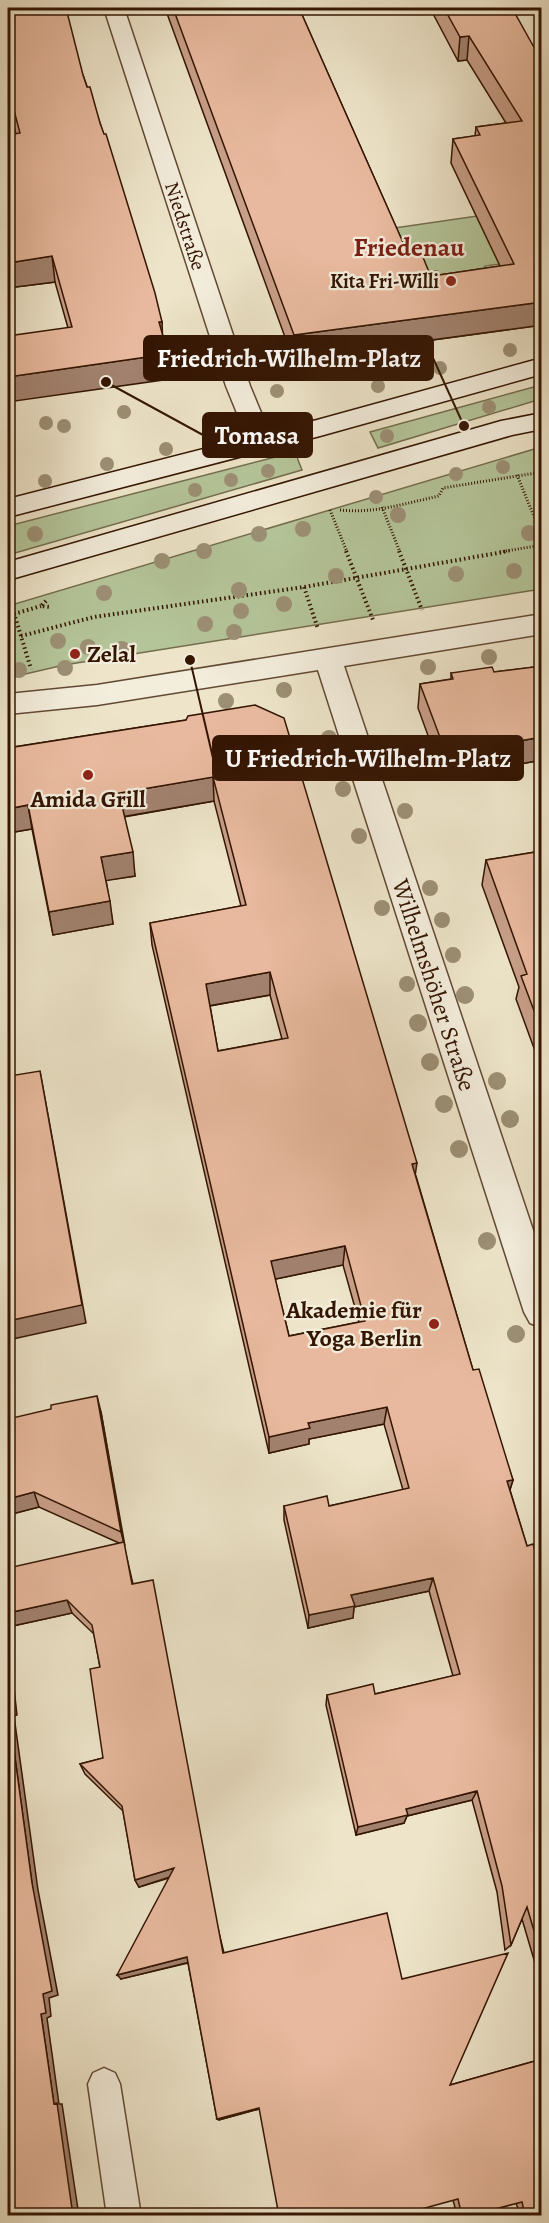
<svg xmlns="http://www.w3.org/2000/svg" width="549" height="2223" font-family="Alegreya,serif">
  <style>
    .green { fill: #b4c599; stroke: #746d4e; stroke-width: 1.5 }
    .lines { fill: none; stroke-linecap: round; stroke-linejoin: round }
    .lane-casing { stroke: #624934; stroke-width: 3 }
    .street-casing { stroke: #624934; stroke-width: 3 }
    .secondary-casing { stroke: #341502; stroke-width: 3 }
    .path-far1 { stroke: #341502; stroke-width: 3; stroke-dasharray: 1 2; stroke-linecap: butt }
    .path { stroke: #341502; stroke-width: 4; stroke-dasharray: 1.5 3; stroke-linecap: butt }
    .lane { fill: #f3eddc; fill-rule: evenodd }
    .street { fill: #f3eddc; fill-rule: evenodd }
    .secondary { fill: #f3eddc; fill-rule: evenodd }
    .tree { fill: #9c8f74 }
    .wall { fill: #c89f88; stroke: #341502; stroke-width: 1.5; fill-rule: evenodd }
    .shaded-wall { fill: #a2826f; stroke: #341502; stroke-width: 1.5 }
    .building { fill: #e8b99e; stroke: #341502; stroke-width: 1.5; fill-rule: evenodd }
    .poi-dot { fill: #8f2418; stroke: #f3eddc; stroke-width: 2 }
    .labels { text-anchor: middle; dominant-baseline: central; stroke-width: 4.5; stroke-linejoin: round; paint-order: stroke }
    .far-street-label { font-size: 20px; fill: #341502; stroke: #f3eddc }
    .far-poi-label { font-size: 20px; font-weight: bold; fill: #341502; stroke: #f3eddc; text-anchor: end }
    .poi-label { font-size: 24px; font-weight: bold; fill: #341502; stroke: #f3eddc; text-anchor: start }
    .street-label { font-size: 24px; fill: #341502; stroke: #f3eddc }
    .far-district-label { font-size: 26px; font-weight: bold; fill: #7a1f14; stroke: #f3eddc }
    .leader { fill: none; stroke: #341502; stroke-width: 2 }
    .callout-dot { fill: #341502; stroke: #f3eddc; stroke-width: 2 }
    .callout { fill: #341502; stroke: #341502; stroke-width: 2 }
    .callout-label { font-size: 26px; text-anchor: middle; font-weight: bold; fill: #fff }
  </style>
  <rect width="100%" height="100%" fill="#ede4c9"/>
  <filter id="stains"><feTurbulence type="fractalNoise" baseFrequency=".00333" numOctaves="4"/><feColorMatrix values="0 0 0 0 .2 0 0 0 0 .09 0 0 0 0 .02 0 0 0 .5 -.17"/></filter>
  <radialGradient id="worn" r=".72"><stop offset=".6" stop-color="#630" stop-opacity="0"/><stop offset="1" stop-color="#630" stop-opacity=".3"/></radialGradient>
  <path class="green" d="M477 216 500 264 485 266 487 272 443 285 374 231Z
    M541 385V399L378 448 370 432Z
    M541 447V589L64 665 21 675H8V606Z
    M295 452 302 470 8 555V526Z"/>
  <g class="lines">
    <defs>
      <path id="lane" d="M104 2068 115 2073 120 2084 141 2216H107L88 2084 93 2073Z"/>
      <path id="street" d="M104 8H124L250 386 274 444 270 450 261 452 252 450 226 386Z
        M542 614V634L344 666 542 1257V1328L530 1323 524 1312 318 670 97 705 8 714V694L97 685Z"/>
      <path id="secondary" d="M542 358V374L320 436 8 517V499L317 420Z
        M542 413V429L512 435 8 580V562L501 421Z"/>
    </defs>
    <use href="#lane" class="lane-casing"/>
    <use href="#street" class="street-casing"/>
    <use href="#secondary" class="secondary-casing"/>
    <path class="path-far1" d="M517 475 542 536
      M382 507 400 552
      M330 510 347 552
      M340 510C374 514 406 503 439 496L443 488 542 472
      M500 552 542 545"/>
    <path class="path" d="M346 551 373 620
      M399 551 422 610
      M304 587 318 629
      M10 600 31 669
      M46 601 41 606 50 607
      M14 614 41 606
      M21 636 94 617 304 587 509 551"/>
    <use href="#lane" class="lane"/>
    <use href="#street" class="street"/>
    <use href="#secondary" class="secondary"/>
  </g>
  <g class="tree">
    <circle cx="510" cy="350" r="7"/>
    <circle cx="440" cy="368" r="7"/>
    <circle cx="378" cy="386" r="7"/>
    <circle cx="277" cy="391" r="7"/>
    <circle cx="489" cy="407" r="7"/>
    <circle cx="124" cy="412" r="7"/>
    <circle cx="46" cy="423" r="7"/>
    <circle cx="64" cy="426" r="7"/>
    <circle cx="387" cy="436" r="7"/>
    <circle cx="166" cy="449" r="7"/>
    <circle cx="107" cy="464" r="7"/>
    <circle cx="503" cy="467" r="7"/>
    <circle cx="268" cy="471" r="7"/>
    <circle cx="456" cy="474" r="7"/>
    <circle cx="231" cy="480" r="7"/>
    <circle cx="45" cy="481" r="7"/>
    <circle cx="195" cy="490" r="7"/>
    <circle cx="376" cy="497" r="7"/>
    <circle cx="398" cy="515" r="8"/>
    <circle cx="303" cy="529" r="8"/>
    <circle cx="529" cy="533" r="8"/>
    <circle cx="35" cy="534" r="8"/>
    <circle cx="259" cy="534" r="8"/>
    <circle cx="204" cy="551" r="8"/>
    <circle cx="162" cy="561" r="8"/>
    <circle cx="514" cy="571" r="8"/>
    <circle cx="456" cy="574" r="8"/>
    <circle cx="336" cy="576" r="8"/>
    <circle cx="239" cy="590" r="8"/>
    <circle cx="104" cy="593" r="8"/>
    <circle cx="284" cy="604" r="8"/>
    <circle cx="241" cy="611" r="8"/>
    <circle cx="205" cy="624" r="8"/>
    <circle cx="234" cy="632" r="8"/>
    <circle cx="58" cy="641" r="8"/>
    <circle cx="88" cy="647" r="8"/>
    <circle cx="122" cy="649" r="8"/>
    <circle cx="489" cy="657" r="8"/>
    <circle cx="428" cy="667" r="8"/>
    <circle cx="65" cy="668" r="8"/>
    <circle cx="19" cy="670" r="8"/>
    <circle cx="284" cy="690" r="8"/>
    <circle cx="226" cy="701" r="8"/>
    <circle cx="329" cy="738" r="8"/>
    <circle cx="343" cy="789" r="8"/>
    <circle cx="405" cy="811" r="8"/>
    <circle cx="359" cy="836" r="8"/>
    <circle cx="430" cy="888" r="8"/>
    <circle cx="382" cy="908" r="8"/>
    <circle cx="442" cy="920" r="8"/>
    <circle cx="453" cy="955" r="8"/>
    <circle cx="407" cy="984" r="8"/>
    <circle cx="465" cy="995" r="9"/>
    <circle cx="418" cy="1023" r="9"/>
    <circle cx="430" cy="1062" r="9"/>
    <circle cx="497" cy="1081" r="9"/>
    <circle cx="444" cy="1104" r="9"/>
    <circle cx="510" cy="1119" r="9"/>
    <circle cx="459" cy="1149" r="9"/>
    <circle cx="487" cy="1241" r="9"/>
    <circle cx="516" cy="1334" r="9"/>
  </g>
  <path class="wall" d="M8 8 83 75 100 123 162 322V335L170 379 68 328 55 282 8 288V135L16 134 8 101Z
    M165 8H299L405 247 429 272 439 275 500 266 451 163 453 139 475 136 476 127 506 123 467 60 458 61 430 8H512L542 69V325L293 359Z
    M542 666V760L459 775 452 761 438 763 418 708 420 684 451 679V673L494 672Z
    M186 720 416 1176 473 1370 513 1480 510 1490 527 1546 542 1574V1987L522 1919 511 1945 505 1950 497 1892 472 1800 407 1816 404 1823 356 1835 326 1705 327 1695 375 1694 453 1676 429 1591 354 1607 353 1618 308 1628 284 1520V1506H329L403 1490 384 1424 309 1439V1444L269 1453 152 945 150 923 241 906 214 801 124 817 135 876 106 880 113 924 53 935 32 829 8 833V748ZM270 995 282 1039 218 1051 210 1006ZM343 1265 359 1322 289 1336 275 1279Z
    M542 851V1070L516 999 519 987 482 885 486 860Z
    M101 1412 124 1546 133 1584 224 1953 402 1979 450 2085 542 2059 524 2211 518 2209 516 2203 468 2216H458L457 2215 453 2200 259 2109 219 2120 217 2119 188 1963 121 1979 169 1878 139 1887 135 1880 123 1811 85 1774 80 1764 103 1758 100 1667 94 1634 72 1613 8 1627 119 1543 39 1507 8 1515V1419Z"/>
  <path class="shaded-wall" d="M469 36 467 60 458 61 460 37Z
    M535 60H541L538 84Z
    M52 256 55 282 8 288V263Z
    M542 302V325L293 359 294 335Z
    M159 322H162L163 347Z
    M168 354 170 379 8 402V377Z
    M455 737 452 761 438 763 441 740Z
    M542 737V760L459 775 462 751Z
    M213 777 214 801 121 817 119 793Z
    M28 805 32 829 8 833V809Z
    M133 852 135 876 104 881 101 857Z
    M110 901 113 924 53 935 49 912Z
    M270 972V995L208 1006 206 984Z
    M8 1055 10 1065 16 1097 10 1076Z
    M40 1071 86 1323 8 1340V1321Z
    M417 1163 414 1183 412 1164Z
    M345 1246 343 1265 271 1280V1261Z
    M97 1396 101 1412 125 1546 121 1532Z
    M387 1407 384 1424 309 1439V1444L269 1453V1437L308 1423Z
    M513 1480 508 1495 507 1481Z
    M34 1492 39 1507 8 1515V1499Z
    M433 1578 429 1591 354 1607 353 1618 308 1628 309 1615 351 1595Z
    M67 1600 72 1613 8 1627V1613Z
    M8 1635 17 1715 14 1716 38 1890 58 1995 49 1998 51 2016 47 2018 59 2104H62L79 2216H73L54 2104 41 2014 43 1994 32 1883 8 1706Z
    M477 1791 472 1800 407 1816 404 1823 356 1835 358 1827 406 1809Z
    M174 1868 176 1875 139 1887 135 1880Z
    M187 1957 190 1962 121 1979 117 1975Z
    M259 2108V2109L219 2120 217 2119Z"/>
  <path class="building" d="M8 8H66L83 75 87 87H90L100 123 104 134H106L155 293 162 322H159L168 354 8 377V336L72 327 52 256 8 263V135L20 133 8 88Z
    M173 8H299L405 247 418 245 429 272 437 271 439 275 514 264 453 139 480 135 476 127 522 121 469 36 460 37 444 8H512L541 60H535L542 69V302L294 335Z
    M542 666V737L462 751 455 737 441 740 420 684 453 679 451 673 492 667 494 672Z
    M255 705 284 718 417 1163 412 1164 473 1370 479 1369 513 1480 507 1481 527 1546 533 1544 542 1574V1958L527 1907 511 1945 502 1886 477 1791 406 1809 408 1815 358 1827 327 1695 373 1684 375 1694 460 1674 433 1578 351 1595 355 1606 309 1615 284 1506 327 1496 329 1506 409 1488 387 1407 308 1423 310 1428 269 1437 150 923 246 905 213 777 119 793 133 852 101 857 110 901 49 912 28 805 8 809V748L186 720 188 716ZM270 972 288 1038 218 1051 206 984ZM345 1246 365 1321 289 1336 271 1261Z
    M542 851V1032L521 976 527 974 486 860Z
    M8 1060 10 1076 40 1071 82 1305 8 1321Z
    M97 1396 121 1532 34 1492 8 1499V1419L51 1409V1405Z
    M124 1542 132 1584 153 1580 223 1953 387 1913 402 1979 508 1953 450 2085 542 2059V2207L524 2211 522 2202 468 2216H462L458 2199 396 2216H279L259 2108 217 2119 187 1957 117 1975 174 1868 135 1880 122 1806 80 1764 103 1758 90 1669 100 1667 92 1625 67 1600 8 1613V1568Z
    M8 1676 11 1704 8 1705Z
    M8 1706 32 1883 52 1991 43 1994 46 2013 41 2014 54 2104 57 2103 73 2216H8Z"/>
  <g class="poi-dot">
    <circle cx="451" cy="281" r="6"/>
    <circle cx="75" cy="654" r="6"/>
    <circle cx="88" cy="775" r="6"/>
    <circle cx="434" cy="1324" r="6"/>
  </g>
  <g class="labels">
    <g class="far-street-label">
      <text transform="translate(185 226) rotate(72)">Niedstraße</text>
    </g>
    <g class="far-poi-label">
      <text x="439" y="281">Kita Fri-Willi</text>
    </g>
    <g class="poi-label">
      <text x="87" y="654">Zelal</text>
      <text x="88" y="799" text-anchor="middle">Amida Grill</text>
      <text x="422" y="1310" text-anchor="end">Akademie für<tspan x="422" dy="28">Yoga Berlin</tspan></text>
    </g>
    <g class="street-label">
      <text transform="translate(434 985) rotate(72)">Wilhelmshöher Straße</text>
    </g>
    <g class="far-district-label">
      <text x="409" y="247">Friedenau</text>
    </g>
  </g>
  <path class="leader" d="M464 426L433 358M106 382L203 435M190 660L213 758"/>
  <g class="callout-dot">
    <circle cx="464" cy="426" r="6"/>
    <circle cx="106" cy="382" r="6"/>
    <circle cx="190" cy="660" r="6"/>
  </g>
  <g class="callout">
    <rect x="144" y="336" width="289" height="44" rx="6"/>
    <rect x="203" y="413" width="109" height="44" rx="6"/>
    <rect x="213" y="736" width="310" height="44" rx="6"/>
  </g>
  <g class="callout-label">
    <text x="289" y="367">Friedrich-Wilhelm-Platz</text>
    <text x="257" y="444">Tomasa</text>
    <text x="368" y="767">U Friedrich-Wilhelm-Platz</text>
  </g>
  <rect width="549" height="2223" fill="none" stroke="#ede4c9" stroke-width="30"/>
  <rect x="9" y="9" width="531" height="2205" fill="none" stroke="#341502" stroke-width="3"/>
  <rect x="15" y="15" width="519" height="2193" fill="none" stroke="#341502" stroke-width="1.5"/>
  <rect width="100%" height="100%" filter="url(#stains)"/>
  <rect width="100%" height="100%" fill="url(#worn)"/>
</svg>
